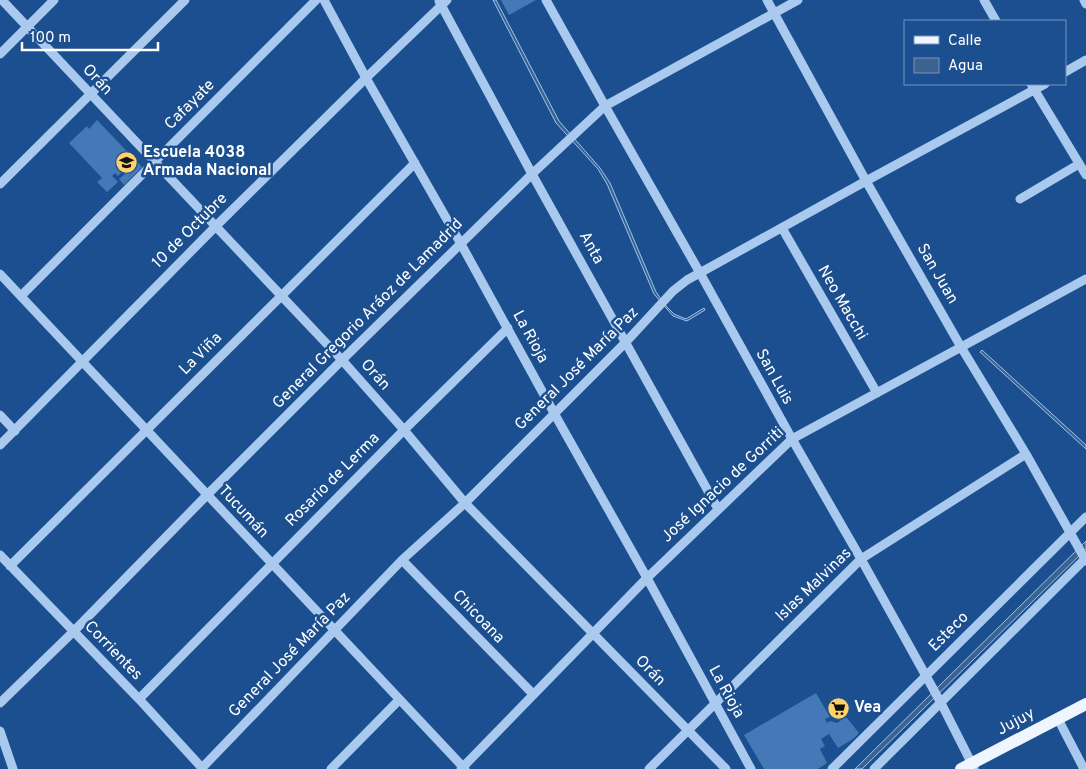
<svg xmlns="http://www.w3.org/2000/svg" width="1086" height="769" font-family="Overpass,sans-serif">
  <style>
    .water { fill: #3c6290; stroke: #9cc4f0 }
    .building { fill: #4478b7 }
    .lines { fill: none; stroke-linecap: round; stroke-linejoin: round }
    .minor { stroke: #a9c9ee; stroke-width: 9 }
    .major { stroke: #f0f6ff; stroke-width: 12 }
    .labels { text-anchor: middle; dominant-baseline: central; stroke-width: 5; stroke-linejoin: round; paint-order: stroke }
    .street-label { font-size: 16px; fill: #fff; stroke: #1b4f8f }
    .poi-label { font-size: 16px; font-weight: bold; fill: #fff; stroke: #1b4f8f; text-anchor: start }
  </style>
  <rect width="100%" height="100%" fill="#1b4f8f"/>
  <path class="water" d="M493 0H496L559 121 600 168 610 183 656 292 666 306 674 314 686 319 704 308 705 310 687 321 673 316 654 294 607 184 598 169 556 123Z
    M982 350 1086 445V449L980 352Z
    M1086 541V549L862 769H855Z"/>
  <path class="building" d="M501 0H536L509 15Z
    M97 120 142 167 124 185 119 179 125 174 122 172 118 176 115 173 112 176 118 182 107 192 97 182 102 178 69 143 87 126 89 129Z
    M816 693 830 717 825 719 827 723 830 721 837 723 844 718H847L859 733 853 739 838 748 829 734 821 739 825 746 820 749 827 763 818 769H764L744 735Z"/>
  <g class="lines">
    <path class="minor" d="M2 0 342 360 404 430 465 503 726 769
      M324 0 366 78 461 244 554 413 647 578 751 769
      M546 0 605 106 700 273 792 439 861 559 941 703 974 768
      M767 0 866 181 961 347 1026 454 1086 561
      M984 0 996 21
      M1084 0 1086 4
      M439 1 532 174 718 509
      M0 54 54 0
      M1065 72 1086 60
      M1031 84 1086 175
      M0 184 185 0
      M1020 199 1079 164
      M782 228 877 393
      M0 274 465 769
      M21 296 316 0
      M0 415 15 431
      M0 445 216 226 366 78 447 0
      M0 555 139 699 203 769
      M402 560 533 694
      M10 566 415 163
      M139 699 404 430 508 328
      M0 703 74 631 207 495 342 360 532 174 605 106 798 0
      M1058 719 1084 769
      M0 731 13 769
      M201 769 402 560 465 503 626 342 673 291 687 280 866 181 1045 84
      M331 769 399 700
      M461 769 647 578 792 439 1086 279
      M649 769 861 559 1026 454
      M832 769 1086 517
      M874 769 1086 558"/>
    <path class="major" d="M961 769 1086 704"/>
  </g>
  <defs>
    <symbol id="school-disc" viewBox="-11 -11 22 22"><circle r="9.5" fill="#ffd166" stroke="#1b4f8f"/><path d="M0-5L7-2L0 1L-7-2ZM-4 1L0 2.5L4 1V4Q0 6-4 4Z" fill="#111"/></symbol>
    <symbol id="supermarket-disc" viewBox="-11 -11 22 22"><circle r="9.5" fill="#ffd166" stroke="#1b4f8f"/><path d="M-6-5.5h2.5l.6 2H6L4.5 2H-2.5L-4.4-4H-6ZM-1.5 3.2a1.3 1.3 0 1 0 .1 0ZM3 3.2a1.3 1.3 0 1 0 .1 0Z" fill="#111"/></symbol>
  </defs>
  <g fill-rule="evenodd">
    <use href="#school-disc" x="114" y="150" width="25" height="25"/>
    <use href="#supermarket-disc" x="826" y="696" width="25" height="25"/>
  </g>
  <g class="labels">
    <g class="street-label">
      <text transform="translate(97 80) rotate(47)">Orán</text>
      <text transform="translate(190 105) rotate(-45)">Cafayate</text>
      <text transform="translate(190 231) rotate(-45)">10 de Octubre</text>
      <text transform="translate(591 248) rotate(61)">Anta</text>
      <text transform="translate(937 274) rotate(60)">San Juan</text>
      <text transform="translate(842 303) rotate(60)">Neo Macchi</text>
      <text transform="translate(368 314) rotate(-45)">General Gregorio Aráoz de Lamadrid</text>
      <text transform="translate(530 337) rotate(61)">La Rioja</text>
      <text transform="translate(201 354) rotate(-45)">La Viña</text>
      <text transform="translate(577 369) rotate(-45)">General José María Paz</text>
      <text transform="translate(375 375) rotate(48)">Orán</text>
      <text transform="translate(774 377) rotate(61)">San Luis</text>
      <text transform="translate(333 480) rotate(-45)">Rosario de Lerma</text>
      <text transform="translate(723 485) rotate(-43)">José Ignacio de Gorriti</text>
      <text transform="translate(243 512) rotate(47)">Tucumán</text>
      <text transform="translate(814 585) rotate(-44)">Islas Malvinas</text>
      <text transform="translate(478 617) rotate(46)">Chicoana</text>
      <text transform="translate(949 632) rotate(-45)">Esteco</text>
      <text transform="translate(113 651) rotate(46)">Corrientes</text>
      <text transform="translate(290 655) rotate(-46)">General José María Paz</text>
      <text transform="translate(650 671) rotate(45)">Orán</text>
      <text transform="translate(726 692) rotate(61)">La Rioja</text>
      <text transform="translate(1016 722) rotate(-28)">Jujuy</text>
    </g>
    <g class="poi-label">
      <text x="143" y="153">Escuela 4038<tspan x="143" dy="18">Armada Nacional</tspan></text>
      <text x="854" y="708">Vea</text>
    </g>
  </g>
  <rect x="904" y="20" width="162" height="65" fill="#1b4f8f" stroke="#7695bc"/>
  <rect x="914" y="36" width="25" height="8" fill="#f0f6ff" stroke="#7695bc"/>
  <text x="948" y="45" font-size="15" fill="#ffffff">Calle</text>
  <rect x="914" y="58" width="25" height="15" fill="#3c6290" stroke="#7695bc"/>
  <text x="948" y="70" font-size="15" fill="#ffffff">Agua</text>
  <path d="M22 42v8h136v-8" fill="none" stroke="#ffffff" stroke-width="2.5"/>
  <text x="30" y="42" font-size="15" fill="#ffffff" stroke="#1b4f8f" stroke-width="4" paint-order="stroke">100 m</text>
</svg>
